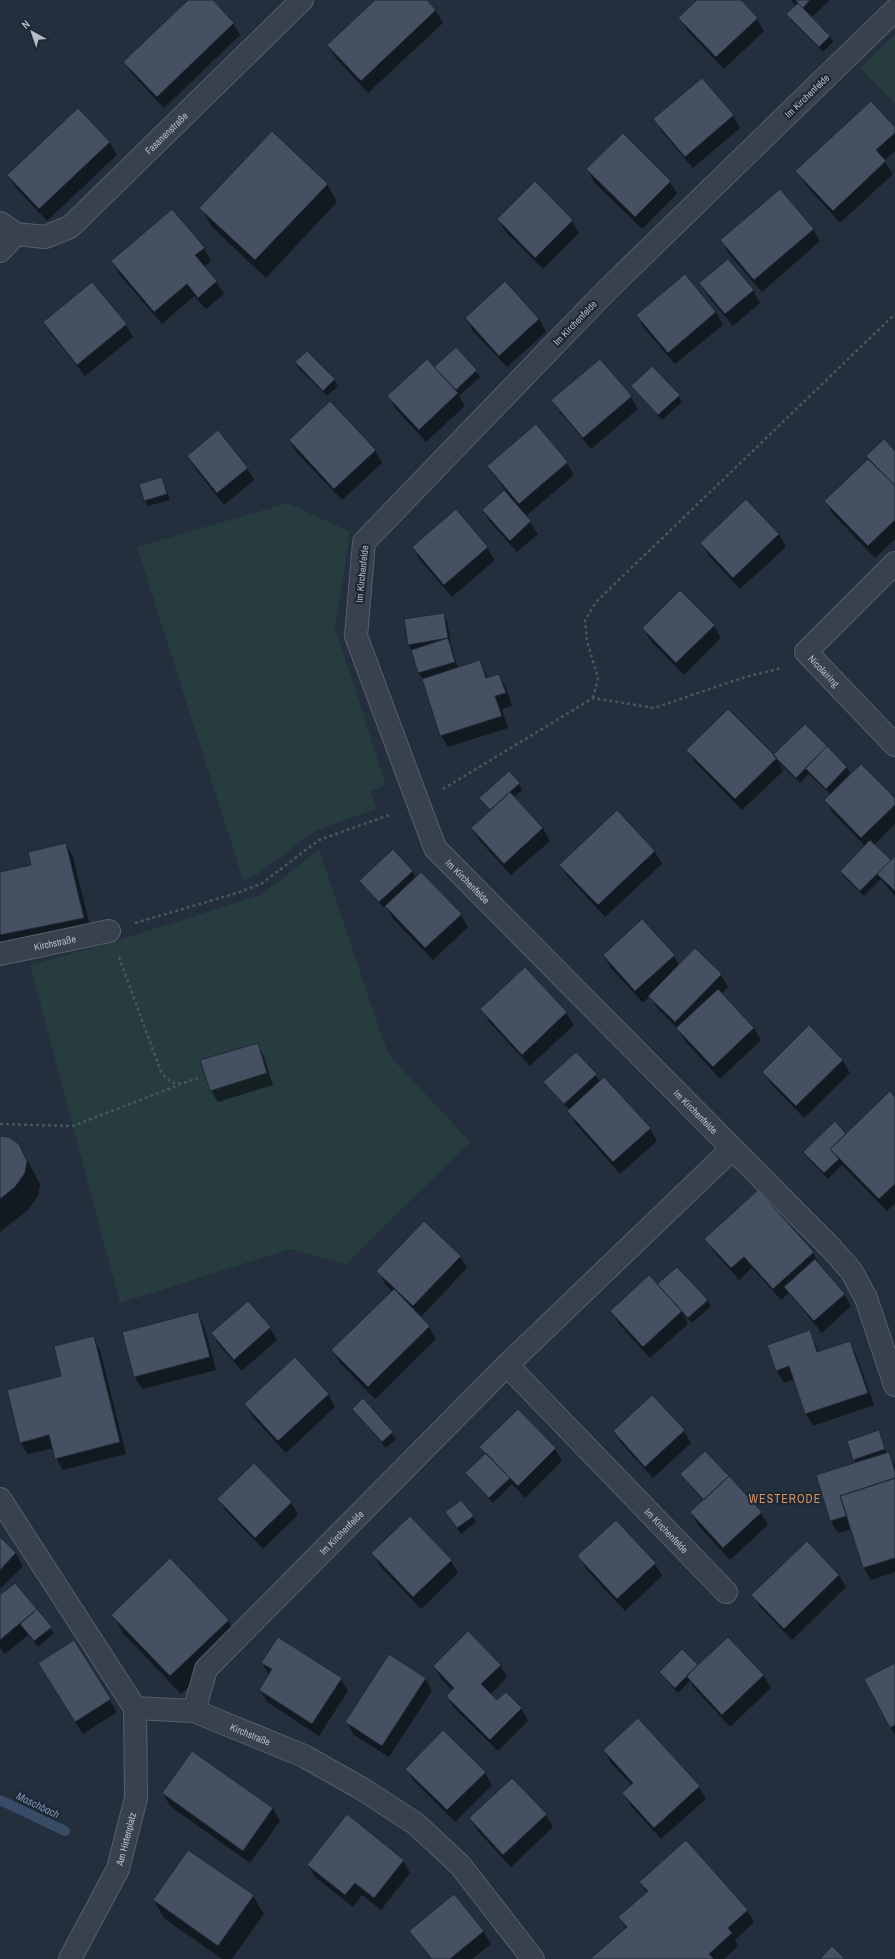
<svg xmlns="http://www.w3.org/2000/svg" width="895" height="1959" font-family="'Archivo Narrow',sans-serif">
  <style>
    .green { fill: #263c3f }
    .shadow { fill: #0007 }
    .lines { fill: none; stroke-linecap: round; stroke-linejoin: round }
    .stream { stroke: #394c67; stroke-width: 10 }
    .building { fill: #455162; stroke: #1f2835 }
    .minor-casing { stroke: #565f6c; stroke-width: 24 }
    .path { stroke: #44595c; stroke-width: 2.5; stroke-dasharray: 3 3; stroke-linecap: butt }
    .minor { stroke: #38414e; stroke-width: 22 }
    .labels { text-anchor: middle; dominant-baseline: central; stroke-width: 4; stroke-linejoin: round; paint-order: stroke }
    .street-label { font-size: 10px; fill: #b4bcc9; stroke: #1d2633 }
    .water-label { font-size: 11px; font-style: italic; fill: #7c92b1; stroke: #1d2633 }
    .quarter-label { font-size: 12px; letter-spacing: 1px; fill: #d59563; stroke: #1d2633 }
  </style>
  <rect width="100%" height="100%" fill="#242f3e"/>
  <path class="green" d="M895 34V104L860 68Z
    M288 503 350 532 335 628 386 785 370 791 376 809 314 831 258 874 243 880 137 547Z
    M319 850 388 1054 470 1142 346 1264 290 1249 120 1303 30 965 113 942 261 895Z"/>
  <path class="shadow" d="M190 0H211L233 23 240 35 164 108 132 74 125 62Z
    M376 0H425L436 11 443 23 368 93 335 57 328 45Z
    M698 0H740L757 19 764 31 724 69 687 30 680 18Z
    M791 0H830L811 18 830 36 833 42 823 52 791 20 787 14 796 5Z
    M702 79 733 116 740 128 693 168 662 132 655 119Z
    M78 109 110 143 117 155 47 221 15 187 8 175Z
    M895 128V151L884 161 893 174 840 223 804 183 797 171Z
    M587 169 670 182 677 194 642 229 594 182Z
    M535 183 572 221 579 233 543 269 505 231 498 219Z
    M327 184 337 202 266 278 211 226 201 208Z
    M813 229 820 241 762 292 728 253 721 240Z
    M204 248 211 261 204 267 216 282 224 294 206 309 194 296 162 324 119 274 112 261Z
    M685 276 716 312 723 325 675 364 644 328 637 316Z
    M92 283 126 325 133 337 85 376 51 334 44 322Z
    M700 283 753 290 760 303 733 326 707 295Z
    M466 319H539L546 332 507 367 473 331Z
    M456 348 480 377 459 396 465 406 426 442 395 408 388 396 434 368Z
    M307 352 334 380 338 386 327 396 299 369 296 363Z
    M600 360 631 397 638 409 591 449 560 412 552 400Z
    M632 386 679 396 682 402 662 420Z
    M536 426 567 463 574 475 526 516 538 534 517 552 490 522 483 510 510 496 496 478 489 466Z
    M290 441 375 450 382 463 342 500 297 453Z
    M895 452V539L875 558 833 514 826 501 869 460 867 456Z
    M188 456 247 468 254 480 224 505 195 468Z
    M162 478 170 500 148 506 145 500Z
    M456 511 487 548 495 560 452 597 420 560 413 548Z
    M779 534 786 547 740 589 708 555 701 543Z
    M443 614 447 620 451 645 458 668 480 661 488 678 499 675 506 687 512 706 502 709 508 728 448 747 441 735 423 679 419 673 409 644Z
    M714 626 721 638 684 675 650 640 643 628Z
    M688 750 773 756 847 767 850 773 837 787 838 788 895 800V824L874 845 891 861 895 857V896L886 886 881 879 864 896 844 877 841 871 865 846 833 813 826 800 831 795 809 774 800 783 778 762 783 771 742 810 695 762Z
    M519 784 522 790 514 797 543 828 550 841 511 875 479 840 472 828 491 811 481 798Z
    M616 811 655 852 662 864 605 917 568 877 560 865Z
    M66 844 73 857 91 930 0 949V873L32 865Z
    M412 871 416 878 461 915 468 927 433 960 393 919 386 905 383 907 361 881Z
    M604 956H674L680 966 721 975 728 987 721 994 754 1028 761 1040 720 1079 685 1041 678 1029 657 1008 650 996 643 1003 611 968Z
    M525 969 566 1013 574 1025 530 1066 489 1022 482 1010Z
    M809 1027 843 1061 850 1073 804 1118 771 1084 764 1072Z
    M257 1044 264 1056 273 1085 218 1102 211 1090Z
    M576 1053 596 1075 600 1082 650 1129 657 1141 620 1174 575 1123 569 1110 545 1082Z
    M895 1098V1203L887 1211 842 1165 828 1179 808 1158 804 1152 846 1135Z
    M0 1137 19 1145 40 1184 38 1196 28 1210 0 1232Z
    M706 1239 813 1253 820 1265 844 1294 851 1306 822 1333 789 1293 781 1300 752 1268 739 1280 713 1251Z
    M460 1256 467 1268 420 1318 429 1327 436 1339 375 1399 340 1363 333 1351 393 1292 385 1284 378 1271Z
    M657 1286 707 1300 711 1306 692 1323 683 1314 688 1324 650 1358 619 1324 612 1311Z
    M247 1302 270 1328 277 1340 242 1371 219 1345 212 1333Z
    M197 1313 204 1326 216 1370 142 1389 135 1377 123 1333Z
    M809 1332 819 1352 849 1342 856 1354 874 1405 813 1426 806 1414 794 1379 784 1383 777 1371Z
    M93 1337 100 1350 126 1454 63 1470 56 1458 54 1448 28 1454 20 1442 63 1377Z
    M328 1394 335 1407 286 1453 252 1416 245 1404Z
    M363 1400 396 1439 386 1448 353 1409Z
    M518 1410 555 1449 562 1461 525 1498 512 1484 493 1503 470 1479 467 1473 485 1455 481 1447Z
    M614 1431H684L691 1443 653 1478 621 1443Z
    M879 1432 887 1454 895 1465V1572L871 1580 864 1568 852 1529 838 1533 831 1521 817 1476 856 1464 854 1459Z
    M705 1452 761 1513 768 1525 730 1560 698 1525 691 1512 704 1501 681 1475Z
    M219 1499 291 1502 298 1515 263 1549 226 1511Z
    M446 1513 473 1516 476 1522 461 1534Z
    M410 1518 451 1561 458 1573 421 1609 380 1566 373 1553Z
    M616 1521 655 1564 662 1576 625 1611 586 1569 579 1556Z
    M0 1539 16 1554 23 1566 0 1589Z
    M170 1560 228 1621 238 1639 181 1694 123 1633 113 1615Z
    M839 1575 846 1587 792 1640 760 1607 753 1595Z
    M15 1584 54 1633 38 1647 28 1635 5 1654 0 1648V1597Z
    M728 1638 764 1676 771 1688 730 1727 695 1689 690 1681 678 1693 660 1672 698 1667Z
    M74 1641 117 1712 83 1734 46 1675Z
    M262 1663 341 1679 348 1691 319 1736 267 1702 260 1690 269 1675Z
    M500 1665 507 1677 490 1695 497 1702 521 1708 528 1721 498 1751 454 1708 447 1696 453 1691 441 1679 434 1666Z
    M895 1665V1735L890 1727Z
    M425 1678 432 1691 389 1757 354 1735 347 1722Z
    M604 1750 699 1787 706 1799 661 1839 631 1806 624 1793 632 1785 611 1763Z
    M406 1769 485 1773 492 1785 455 1822 414 1781Z
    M512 1779 546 1815 553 1827 511 1867 477 1830 470 1818Z
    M163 1793 273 1808 280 1821 250 1863 170 1806Z
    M189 1851 253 1896 264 1914 232 1959H222L164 1918 154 1900Z
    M403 1860 410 1873 381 1910 362 1895 353 1907 315 1877 308 1865Z
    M640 1882 747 1910 754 1922 735 1940 738 1946 724 1959H591L626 1928 620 1918 647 1893Z
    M454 1896 484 1932 491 1944 472 1959H431L410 1931Z"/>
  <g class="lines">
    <path class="stream" d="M0 1800 65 1831"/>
  </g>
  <path class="building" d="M188 0H213L234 23 157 97 123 62Z
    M375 0H427L436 10 361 81 327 45Z
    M697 0H741L758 18 716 57 678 18Z
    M795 0H810L803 8Z
    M798 3 830 36 819 47 786 14Z
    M702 78 734 115 685 157 653 119Z
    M871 101 895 127V133L876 150 886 161 833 211 795 171Z
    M78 108 110 142 39 209 7 175Z
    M272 131 328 184 255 260 199 208Z
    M623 133 671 181 635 217 586 169Z
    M535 181 573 220 535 258 497 219Z
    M780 189 814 229 754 280 720 240Z
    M172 209 205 248 195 255 217 281 198 298 187 284 154 312 111 261Z
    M728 259 754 290 725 314 699 283Z
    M685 274 716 312 668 353 636 315Z
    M505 281 539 319 499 356 465 318Z
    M92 282 127 324 77 365 43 322Z
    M456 347 477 370 456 390 434 367Z
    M307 351 335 379 323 391 295 362Z
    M427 359 458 393 419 430 387 396Z
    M600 359 632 396 583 438 551 400Z
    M652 366 680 395 658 415 631 386Z
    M330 401 376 450 334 489 289 440Z
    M536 424 568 462 519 504 487 466Z
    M218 430 248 468 217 493 187 456Z
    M884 439 895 451V486L866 456Z
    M868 459 895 486V520L868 546 824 501Z
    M162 477 167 494 144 501 139 484Z
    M504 490 531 521 510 541 482 510Z
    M746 499 779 534 733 578 700 543Z
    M456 509 488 547 444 585 412 547Z
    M680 590 715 625 676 663 642 628Z
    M444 613 448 638 408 645 404 619Z
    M448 638 455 662 418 673 411 650Z
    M480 660 486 678 499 674 506 693 495 696 502 716 440 736 422 679Z
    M728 709 777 758 735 799 686 750Z
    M805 724 827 746 796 778 773 755Z
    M827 746 847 767 826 789 805 768Z
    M861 764 895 798V805L861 838 824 800Z
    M509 771 520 783 490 810 479 798Z
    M510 792 543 828 504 864 471 828Z
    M617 810 655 851 598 905 559 865Z
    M870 840 891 860 860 891 840 871Z
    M66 843 84 918 0 935V872L31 865 28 852Z
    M393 849 413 871 379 902 359 881Z
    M895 856V891L877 874Z
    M421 872 462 914 425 948 385 906Z
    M642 919 675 955 635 991 603 955Z
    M695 948 722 974 675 1022 648 996Z
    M525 967 567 1012 522 1055 480 1009Z
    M718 989 754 1028 713 1067 676 1028Z
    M809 1025 843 1060 796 1106 762 1072Z
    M258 1043 267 1073 210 1091 200 1060Z
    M576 1052 597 1074 564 1104 543 1082Z
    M604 1077 651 1128 613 1162 567 1111Z
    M890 1091 895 1097V1184L879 1199 830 1149Z
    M835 1121 846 1134 830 1149 839 1159 824 1173 803 1152Z
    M0 1136 8 1137 19 1144 27 1161 25 1173 15 1187 0 1199Z
    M758 1190 814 1252 773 1289 744 1257 731 1268 704 1239Z
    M424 1221 461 1256 413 1306 376 1271Z
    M815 1259 845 1294 814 1321 784 1287Z
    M677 1267 708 1300 688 1318 657 1284Z
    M649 1275 682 1311 643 1347 610 1311Z
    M394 1289 430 1326 368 1387 331 1350Z
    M248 1301 271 1327 234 1360 211 1333Z
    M198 1312 210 1357 134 1377 122 1332Z
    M810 1330 817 1352 850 1341 868 1393 805 1414 789 1366 776 1371 767 1345Z
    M94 1336 120 1442 55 1459 49 1435 20 1443 7 1390 61 1376 54 1346Z
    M295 1357 329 1394 278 1441 244 1404Z
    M652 1395 685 1430 645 1467 613 1431Z
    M363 1398 393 1432 382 1442 352 1409Z
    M518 1409 556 1448 518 1486 479 1447Z
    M879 1430 885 1449 853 1460 847 1441Z
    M705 1451 729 1476 704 1500 680 1474Z
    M889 1452 895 1471V1478L840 1496 847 1516 830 1521 816 1475Z
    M486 1453 510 1478 489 1498 465 1473Z
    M254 1463 292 1502 255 1538 217 1499Z
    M729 1476 762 1512 723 1548 690 1512Z
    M895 1478V1558L863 1568 840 1496Z
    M461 1500 474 1516 457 1528 445 1512Z
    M410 1516 452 1560 413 1597 371 1553Z
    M616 1520 656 1563 617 1599 577 1556Z
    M0 1537 16 1553 0 1570Z
    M807 1541 839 1575 784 1629 751 1595Z
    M170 1558 229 1620 170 1676 111 1615Z
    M15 1583 37 1609 0 1640V1595Z
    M37 1609 52 1627 34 1641 20 1624Z
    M468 1631 501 1665 481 1684 497 1700 506 1692 522 1708 490 1740 446 1696 454 1688 433 1666Z
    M278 1637 342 1678 312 1724 259 1690 272 1669 261 1663Z
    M728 1637 764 1675 722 1715 686 1676Z
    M74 1640 111 1699 75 1722 38 1663Z
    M682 1649 698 1665 675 1688 659 1672Z
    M389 1654 426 1678 382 1746 345 1722Z
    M895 1663V1725L890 1728 864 1679Z
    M638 1718 700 1786 654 1828 622 1793 633 1783 603 1750Z
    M443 1730 486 1772 447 1810 405 1769Z
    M192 1751 273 1808 243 1851 162 1793Z
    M512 1778 547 1814 503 1855 469 1818Z
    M347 1814 404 1860 374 1898 355 1883 345 1895 307 1865Z
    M686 1840 748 1910 728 1928 732 1933 709 1954 714 1959H590L627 1927 618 1917 648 1891 639 1882Z
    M188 1850 254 1895 218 1946 153 1900Z
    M454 1894 484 1931 450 1959H432L409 1931Z
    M832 1946 845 1959H820Z"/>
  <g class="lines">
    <defs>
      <g id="minor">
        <path id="s1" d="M895 10 606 291 364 542 356 636 435 848 833 1250 852 1272 866 1298 895 1385"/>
        <path id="s2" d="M0 223 16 234 45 237 70 227 302 0"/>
        <path d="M0 251 16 234"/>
        <path id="s3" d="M895 563 806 652 895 745"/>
        <path id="s4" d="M0 954 109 931"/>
        <path id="s5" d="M507 1365 726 1592"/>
        <path d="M0 1499 135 1708"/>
        <path id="s6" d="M135 1708 194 1711 304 1756 364 1790 416 1824 460 1865 533 1959"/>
        <path id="s7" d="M194 1711 206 1669 507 1365 732 1149"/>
        <path id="s8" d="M70 1959 118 1869 136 1798 135 1708"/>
      </g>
    </defs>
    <use href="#minor" class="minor-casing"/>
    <path class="path" d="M593 698 598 678 587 641 585 620 596 602 895 314
      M443 789 593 698 654 708 745 677 782 668
      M135 923 237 893 261 884 319 840 392 814
      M119 957 161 1072C174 1089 180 1084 198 1078
      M0 1124 73 1126 179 1085"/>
    <use href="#minor" class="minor"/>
  </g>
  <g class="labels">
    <g class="street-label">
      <text transform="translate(807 96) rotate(-44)">Im Kirchenfelde</text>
      <text stroke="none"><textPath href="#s2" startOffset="210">Fasanenstraße</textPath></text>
      <text transform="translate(575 323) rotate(-46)">Im Kirchenfelde</text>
      <text transform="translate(362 574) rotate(-84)">Im Kirchenfelde</text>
      <text stroke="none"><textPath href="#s3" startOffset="152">Nicolairing</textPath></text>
      <text stroke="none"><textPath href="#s1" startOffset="1119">Im Kirchenfelde</textPath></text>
      <text stroke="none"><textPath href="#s4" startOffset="56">Kirchstraße</textPath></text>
      <text stroke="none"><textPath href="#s1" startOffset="1443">Im Kirchenfelde</textPath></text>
      <text stroke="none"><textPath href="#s5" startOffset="230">Im Kirchenfelde</textPath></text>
      <text stroke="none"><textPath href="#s7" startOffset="236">Im Kirchenfelde</textPath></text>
      <text stroke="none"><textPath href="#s6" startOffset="120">Kirchstraße</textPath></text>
      <text stroke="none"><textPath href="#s8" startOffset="133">Am Hirtenplatz</textPath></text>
    </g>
    <g class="water-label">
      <text transform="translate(38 1805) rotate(26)">Maschbach</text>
    </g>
    <g class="quarter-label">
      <text x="785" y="1499">WESTERODE</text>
    </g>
  </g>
  <g transform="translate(32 32) rotate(320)" stroke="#1d2633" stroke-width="3" paint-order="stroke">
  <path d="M0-3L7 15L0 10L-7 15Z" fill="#b4bcc9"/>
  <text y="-6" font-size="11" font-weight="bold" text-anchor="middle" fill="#b4bcc9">N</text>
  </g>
</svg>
